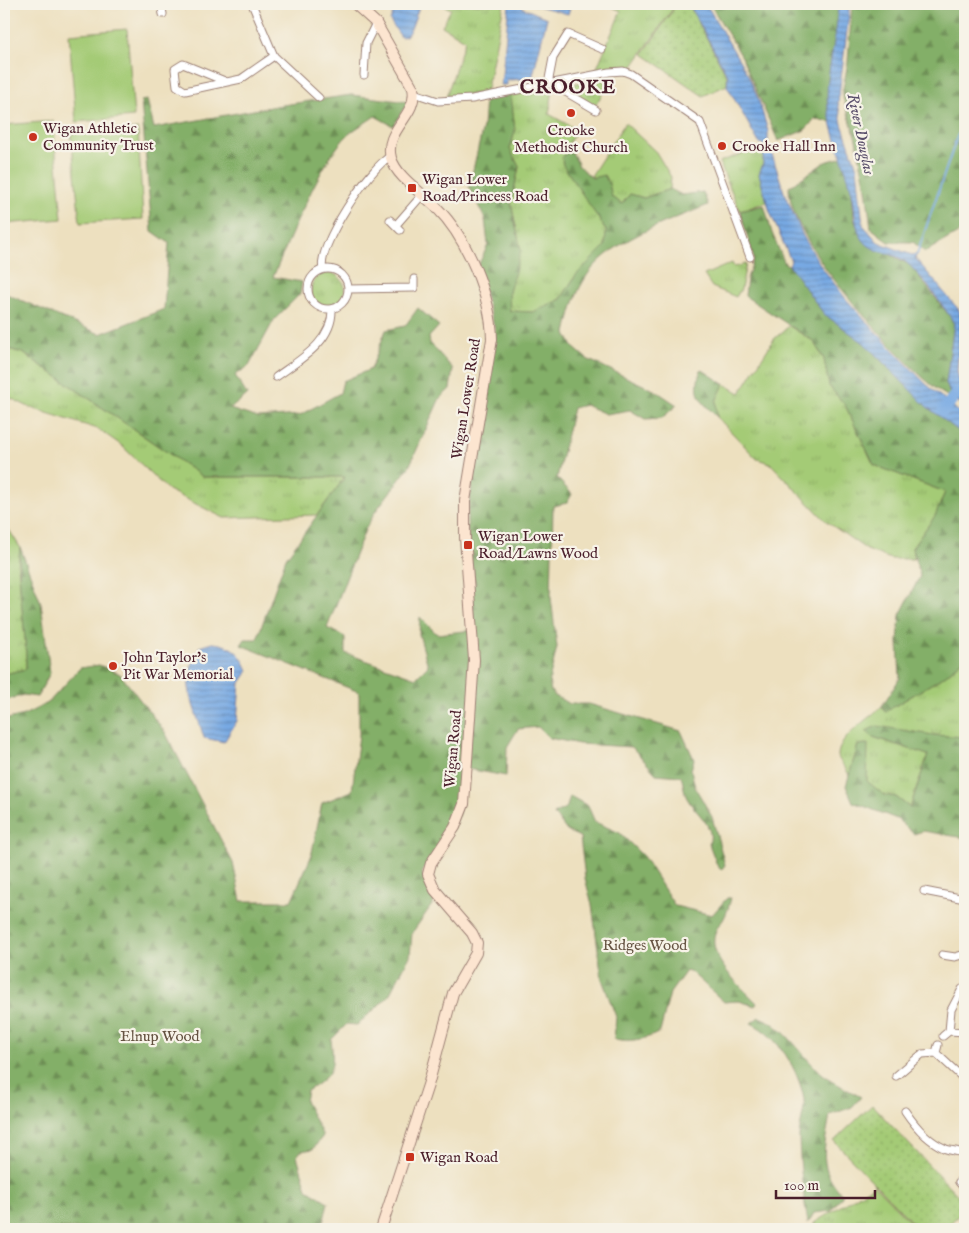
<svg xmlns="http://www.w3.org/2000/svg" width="969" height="1233" font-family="'IM FELL English',serif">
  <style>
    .grass { fill: url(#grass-tufts); stroke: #777550 }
    .forest { fill: url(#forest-firs); stroke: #666749 }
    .garden { fill: url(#garden-dots); stroke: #777550 }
    .pitch { fill: #a4cb76; stroke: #777550 }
    .water { fill: url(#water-rules); stroke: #606487 }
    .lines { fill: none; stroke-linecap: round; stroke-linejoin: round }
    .stream { stroke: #77a9e3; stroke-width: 2 }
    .river { stroke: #77a9e3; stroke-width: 12 }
    .street-casing { stroke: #9c8075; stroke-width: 9 }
    .secondary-casing { stroke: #9c8075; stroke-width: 12 }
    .street { stroke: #fff; stroke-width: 7 }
    .secondary { stroke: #fce5d0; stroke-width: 10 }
    .poi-dot { fill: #c8321e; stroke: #f7f3e8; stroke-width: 2 }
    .labels { text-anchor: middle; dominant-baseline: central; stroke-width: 4.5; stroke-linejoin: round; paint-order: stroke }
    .poi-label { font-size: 15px; fill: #4a1f2b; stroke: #f7f3e8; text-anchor: start }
    .street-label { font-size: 15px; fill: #4a1f2b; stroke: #f7f3e8 }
    .park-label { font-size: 15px; fill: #655342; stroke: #f7f3e8 }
    .water-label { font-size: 16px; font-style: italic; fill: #5a4f6b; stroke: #f7f3e8 }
    .district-label { font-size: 20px; font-weight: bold; letter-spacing: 1px; fill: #4a1f2b; stroke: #f7f3e8 }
  </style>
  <defs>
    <pattern id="grass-tufts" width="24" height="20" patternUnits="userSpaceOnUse" patternTransform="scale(1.25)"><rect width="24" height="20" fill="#a4cb76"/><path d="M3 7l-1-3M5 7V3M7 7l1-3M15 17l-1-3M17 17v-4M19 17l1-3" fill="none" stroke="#8fae66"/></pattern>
    <pattern id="forest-firs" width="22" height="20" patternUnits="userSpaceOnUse" patternTransform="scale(1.25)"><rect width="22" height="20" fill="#83af67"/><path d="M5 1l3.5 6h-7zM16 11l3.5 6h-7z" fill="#6d8e55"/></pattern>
    <pattern id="garden-dots" width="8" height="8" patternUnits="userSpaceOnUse" patternTransform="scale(1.25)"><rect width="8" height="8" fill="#a4cb76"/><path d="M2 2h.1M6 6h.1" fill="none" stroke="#8fae66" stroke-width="1.8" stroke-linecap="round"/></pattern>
    <pattern id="water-rules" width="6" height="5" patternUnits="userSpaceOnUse" patternTransform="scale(1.25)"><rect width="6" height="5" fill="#77a9e3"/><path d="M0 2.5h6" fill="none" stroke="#6489b8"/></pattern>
  </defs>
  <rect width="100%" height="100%" fill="#f7f3e8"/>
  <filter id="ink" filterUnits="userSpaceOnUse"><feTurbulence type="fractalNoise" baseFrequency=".02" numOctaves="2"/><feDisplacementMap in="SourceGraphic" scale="10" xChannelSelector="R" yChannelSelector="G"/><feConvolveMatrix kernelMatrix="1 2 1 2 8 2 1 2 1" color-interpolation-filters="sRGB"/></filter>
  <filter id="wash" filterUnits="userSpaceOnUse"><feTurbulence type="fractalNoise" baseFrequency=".0096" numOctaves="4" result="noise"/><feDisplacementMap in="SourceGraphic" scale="20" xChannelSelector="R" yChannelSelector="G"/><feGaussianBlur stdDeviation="1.12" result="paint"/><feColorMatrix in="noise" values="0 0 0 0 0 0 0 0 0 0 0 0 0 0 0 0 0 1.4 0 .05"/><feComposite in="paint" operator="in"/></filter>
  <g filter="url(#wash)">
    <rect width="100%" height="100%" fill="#ede0bf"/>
    <path class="grass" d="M440 4H504L486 93 446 97 465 40 442 26 451 9Z
      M606 4H672L674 7 631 69 617 68 596 70 621 11Z
      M612 77 595 106 560 86Z
      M540 90H553L549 114 577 130 564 150 567 152 562 162 606 230 605 246 576 275 561 299 533 312 510 311 508 299 518 236 511 203 519 167 510 149 515 131 511 95Z
      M625 123 656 152 671 177 670 189 644 198 630 194 622 204 612 197 609 184 591 176Z
      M763 150V164L759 174 767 202 740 211 719 162 745 153Z
      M732 263 734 267 746 264 741 289 736 297 712 287 704 275Z
      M311 290a17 17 0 1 1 34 0a17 17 0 1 1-34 0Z
      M789 326 813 341 824 359 829 386 845 405 874 465 945 492 935 516 912 548 914 559H891L867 550 826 521 770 463 757 459 717 417 716 401 724 384 740 393 774 339Z
      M4 348 23 353 203 477H345L317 515 224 518 168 490 121 445 98 429 31 408 4 395Z
      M4 522 20 547 18 566 26 648V670L4 674Z
      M965 658V737L933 735 873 737 928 755 910 808 896 797 884 795 866 781 858 745 849 776C847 768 839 762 838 756 838 737 870 718 882 706L885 712 946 675Z
      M874 1185 917 1229H814V1223Z"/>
    <path class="forest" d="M710 4H838C839 42 819 85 832 122L815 119 805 130 778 141 742 57Z
      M852 4H965V229L925 252 913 242H889L871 228 866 188 855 135 842 94 848 62Z
      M351 95 408 102 393 126 375 116C367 122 357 127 349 134 320 160 290 239 273 277L302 282 300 294 274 320 249 366 235 375 247 395 230 409 258 418 300 415 340 393 343 381 371 369 386 330 405 326 418 308 439 326 429 337 430 343 453 369 450 389 440 398 409 467 375 512 365 530 327 628 345 637V653L416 678 428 666 419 634 420 617 437 634 474 630 467 519 495 329 477 268 488 245 485 219 469 187 483 127 485 99 511 95 515 131 510 149 519 167 511 203 521 251 509 292 510 311 533 312 561 299 576 275 605 246 606 230 563 165 562 158 567 152H572L579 166 592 178 604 175 609 184 612 197 622 204 630 194 644 198 670 189 682 195 703 192 708 205C668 222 605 241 583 282 574 297 570 316 566 333L573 347 587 359 656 391 677 405 662 418 645 419 630 410 606 414 585 405 573 408 557 478 572 494 567 503 553 506 551 598 557 647 549 681 551 691 555 696 570 704H589L681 731 694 759 691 770 695 787 712 817 725 865 721 870 717 865 709 844C716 824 693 812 686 796 684 790 683 782 681 776L656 774 632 747 579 744 549 738 538 727 518 729 507 747 506 776 462 768C461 785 463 805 456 821 449 840 431 854 422 873L428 889 436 899 412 933 410 956 388 997 357 1025 347 1024 331 1040C335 1070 332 1075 307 1091L305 1101 323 1136 313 1149 301 1151 297 1156 307 1189 328 1202 322 1229H4V720L24 715 48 703 80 668 99 665 120 674 165 732 233 863 241 901H291L311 857 322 803 352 791 359 735V692L241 645 245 639H257L286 558 345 477H203L23 353 4 348V293L100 334 164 309 169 243 152 231 141 101 147 100 154 128 276 106Z
      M843 157 852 193 854 219 863 240 910 265 951 318 954 324 946 383 951 397C929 394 837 287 822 263 809 243 789 212 789 187L825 162Z
      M764 205 772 233 785 264 789 265 824 314 864 343 926 406 965 436V658L946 675 885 712 882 706 900 678 898 642 900 615 920 576 912 548 935 516 945 492 874 465 845 405 829 386 824 359 813 341 745 296 747 278 754 259 740 211Z
      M701 369 724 384 716 401 717 417C699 399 693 395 701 369Z
      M20 547 41 603 50 673 37 697 23 695 4 701V674L26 669C27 628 16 588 20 547Z
      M877 726 933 735 965 737V838L923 831 914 834 897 819 853 802 846 786 858 745 868 744 867 781 884 795 896 797 910 808 928 755 873 737 866 731Z
      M570 796 588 806 595 822 620 833 643 856 675 906 712 915 727 898H731C729 906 727 913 723 920 720 924 716 928 715 933 707 959 741 986 757 1003L755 1006 739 1001 724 1002 692 973 686 971 670 993 660 1032C645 1040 630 1042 614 1039L616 1017 602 979 592 905 585 878 580 837 567 831 554 814 567 807Z
      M759 1017C784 1025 798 1051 816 1068 828 1080 846 1089 861 1097L852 1107 830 1115C824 1149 817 1168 843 1195L831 1211 814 1213 808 1223C803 1195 800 1167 799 1138 799 1126 805 1112 804 1100 799 1070 778 1036 751 1023Z"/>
    <path class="garden" d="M677 4H687L690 7 727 76V85L703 96 643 54Z
      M872 1105 965 1203V1209L944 1229H918L834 1141Z"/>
    <path class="pitch" d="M127 29 134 117 76 122 69 34Z
      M53 121 62 219 4 224V125Z
      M138 129 143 219 80 223 71 134Z"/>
    <path class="water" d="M397 4H420L411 29 406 36 401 37 390 21Z
      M509 4H522L523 8 547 18 532 79 507 80V85H501Z
      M531 4H571L568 14Z
      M689 4H706L748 75 758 98 768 131V142L784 192 803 236 821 266 846 299 888 345 926 384 965 417V436L926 406 864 343 824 314 789 265 791 261 770 212 759 174 763 164V144L759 143 727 86 728 76Z
      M838 4H849V14L838 103 842 124 857 168 863 225 878 242 912 255 918 253 915 258 959 310 961 318 957 371 960 384 965 393V407L951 396 946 383 954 324 951 318C941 303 917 269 903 260 890 251 873 254 863 240 853 225 856 210 852 193 846 166 828 124 827 98 827 66 838 36 838 4Z
      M212 643C230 644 242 653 248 671L240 683 237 721 224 742 204 738C200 722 186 692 189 677 190 667 196 657 199 647Z"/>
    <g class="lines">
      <path class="stream" d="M917 254 957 137 965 123"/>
      <path class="river" d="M943 411 957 393"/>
    </g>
  </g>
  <g filter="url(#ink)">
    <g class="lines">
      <defs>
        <path id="street" d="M161 4 163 14
          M252 4 274 56 319 98
          M364 75 366 43 376 23
          M227 82 183 64 175 69 177 86 185 91 241 79 274 56
          M548 84 553 58 568 34 602 49
          M552 84 596 110
          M414 93 438 101 472 99 609 72 623 71 631 74 700 122 750 257
          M390 220 400 230
          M396 225 423 194
          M323 269C316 248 370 166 391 156
          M308 289a20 20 0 1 1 40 0a20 20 0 1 1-40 0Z
          M348 289 414 288V279
          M276 377C299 360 333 342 332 309
          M924 891 965 899
          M942 955 955 957 965 954
          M949 1031 965 1032
          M943 1036 949 1031 951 1010 962 989
          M936 1053 965 1080
          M936 1053 938 1045
          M896 1076 922 1054 936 1053
          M905 1111C915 1126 929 1142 946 1149 952 1151 959 1151 965 1154
          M965 1176 959 1182 965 1189"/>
        <path id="secondary" d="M355 4 376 23 413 88C419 115 383 130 391 158 397 178 423 193 437 208 467 238 491 296 492 339L465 501V538L474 660 464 804 455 827 431 863 428 874 435 890 472 933 477 943 476 953 453 993 429 1082 381 1229"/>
      </defs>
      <use href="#street" class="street-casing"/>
      <use href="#secondary" class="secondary-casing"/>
      <use href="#street" class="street"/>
      <use href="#secondary" class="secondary"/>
    </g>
  </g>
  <g class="poi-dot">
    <circle cx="571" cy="113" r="5"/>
    <circle cx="33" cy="137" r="5"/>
    <circle cx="722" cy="146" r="5"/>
    <rect x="407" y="183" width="10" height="10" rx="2.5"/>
    <rect x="463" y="540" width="10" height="10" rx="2.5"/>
    <circle cx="113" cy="666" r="5"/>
    <rect x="405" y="1152" width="10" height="10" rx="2.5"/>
  </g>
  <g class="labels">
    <g class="poi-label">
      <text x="43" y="128">Wigan Athletic<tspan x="43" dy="17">Community Trust</tspan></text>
      <text x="571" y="130" text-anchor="middle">Crooke<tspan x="571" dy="17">Methodist Church</tspan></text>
      <text x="732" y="146">Crooke Hall Inn</text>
      <text x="422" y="179">Wigan Lower<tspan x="422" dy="17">Road/Princess Road</tspan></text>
      <text x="478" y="536">Wigan Lower<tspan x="478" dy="17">Road/Lawns Wood</tspan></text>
      <text x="123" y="657">John Taylor's<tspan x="123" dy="17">Pit War Memorial</tspan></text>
      <text x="420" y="1157">Wigan Road</text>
    </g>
    <g class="street-label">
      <text transform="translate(466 399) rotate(-81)">Wigan Lower Road</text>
      <text transform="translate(453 749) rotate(-85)">Wigan Road</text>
    </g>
    <g class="park-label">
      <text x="645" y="945">Ridges Wood</text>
      <text x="160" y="1036">Elnup Wood</text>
    </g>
    <g class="water-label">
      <text transform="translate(860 134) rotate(78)">River Douglas</text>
    </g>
    <g class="district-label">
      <text x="568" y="87">CROOKE</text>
    </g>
  </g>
  <rect width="969" height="1233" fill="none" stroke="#f7f3e8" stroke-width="20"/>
  <path d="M776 1190v8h99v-8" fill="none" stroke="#4a1f2b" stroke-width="2.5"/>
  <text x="784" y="1190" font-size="15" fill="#4a1f2b" stroke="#f7f3e8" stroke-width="4" paint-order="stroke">100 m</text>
</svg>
